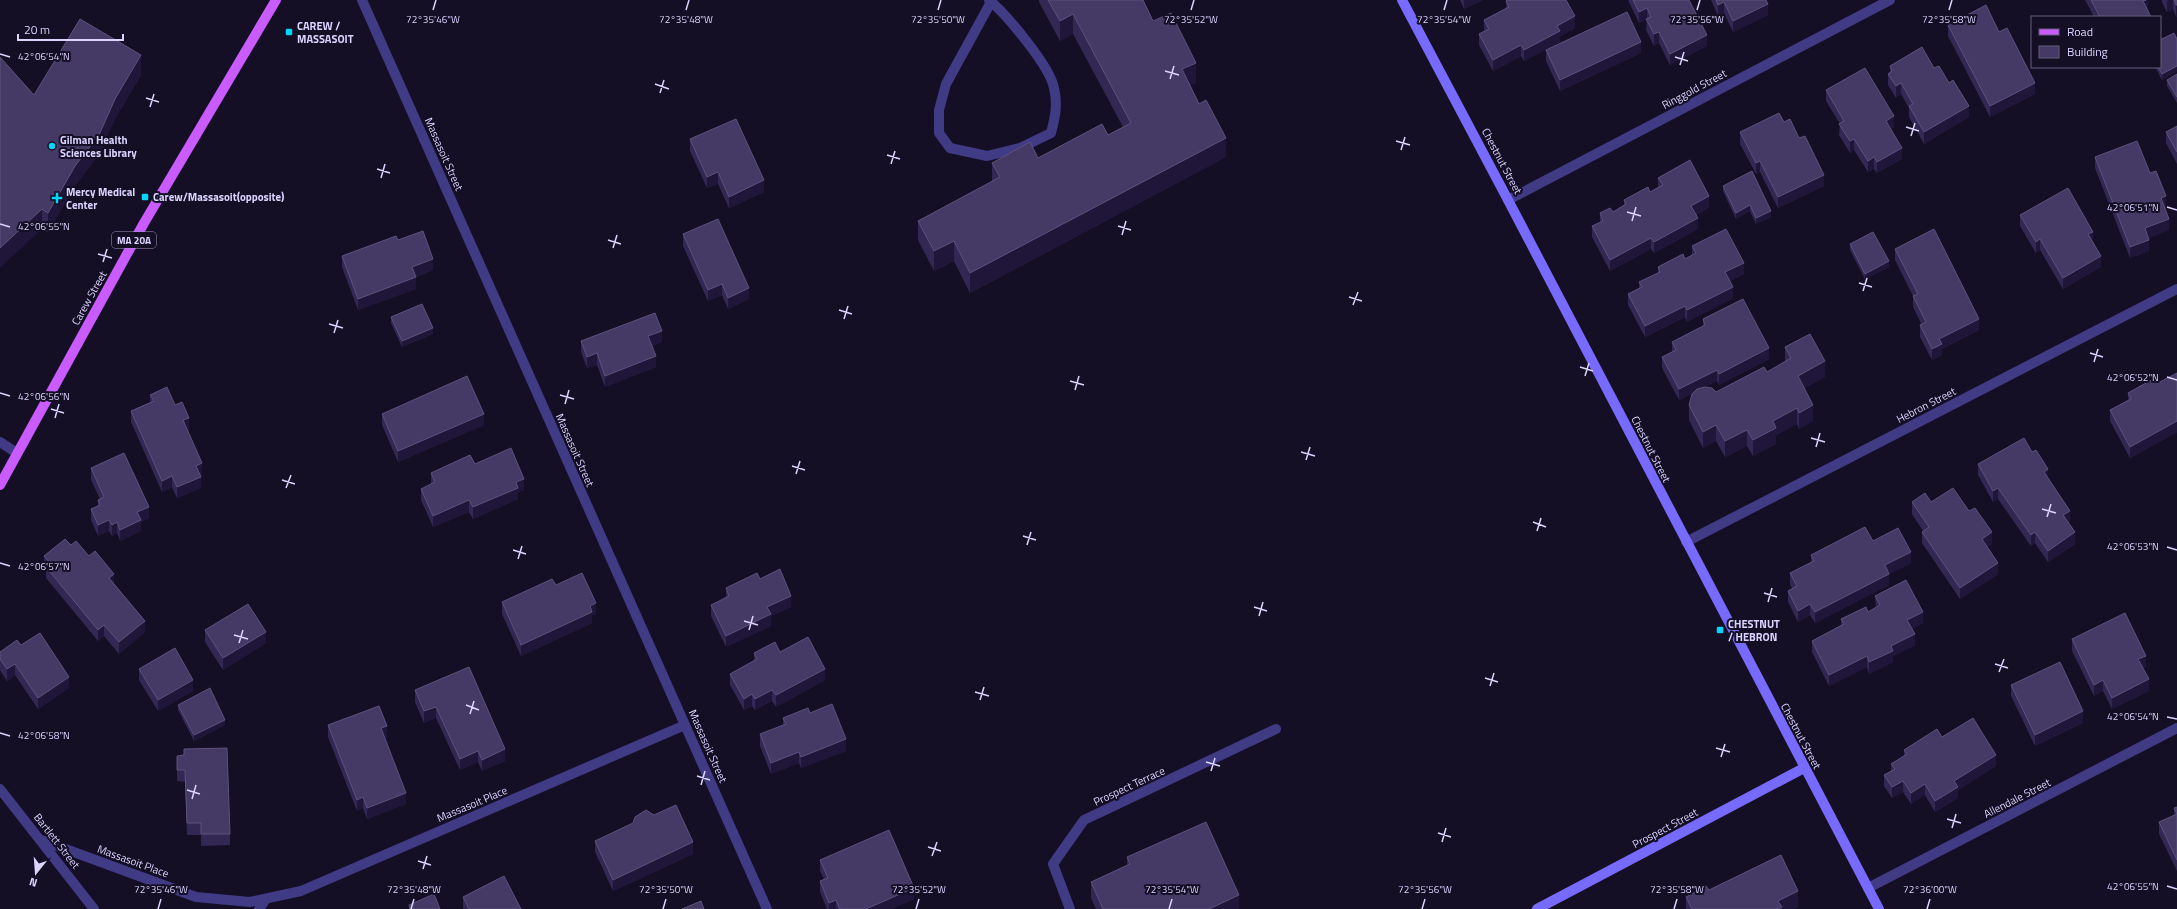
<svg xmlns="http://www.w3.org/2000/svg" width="2177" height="909" font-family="'Titillium Web',sans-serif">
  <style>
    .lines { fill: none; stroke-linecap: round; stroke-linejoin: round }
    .service { stroke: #413a84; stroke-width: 10 }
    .minor { stroke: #413a84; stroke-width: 10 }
    .tertiary { stroke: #413a84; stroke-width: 10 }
    .secondary { stroke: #776bfe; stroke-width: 10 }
    .primary { stroke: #ca5bfe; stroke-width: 10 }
    .wall { fill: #332853 }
    .shaded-wall { fill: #1f1639 }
    .building { fill: #453a65; stroke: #5c527e }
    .ticks { fill: none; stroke: #dbd4ff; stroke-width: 1.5 }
    .poi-dot { fill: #01d6fd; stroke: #140f25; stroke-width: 1.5 }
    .labels { text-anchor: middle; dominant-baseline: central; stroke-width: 4; stroke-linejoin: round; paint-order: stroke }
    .shield { fill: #140f25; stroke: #9f99be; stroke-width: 1 }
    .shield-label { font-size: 10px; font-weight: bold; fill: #dbd4ff }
    .poi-label { font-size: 11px; font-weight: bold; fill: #dbd4ff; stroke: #140f25; text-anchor: start }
    .street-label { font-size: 11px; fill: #dbd4ff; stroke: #140f25 }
    .ticks-label { font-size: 10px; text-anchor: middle; fill: #dbd4ff; stroke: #140f25; stroke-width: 4; stroke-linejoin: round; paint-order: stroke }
  </style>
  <rect width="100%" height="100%" fill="#140f25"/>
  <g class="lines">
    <path class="service" d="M989 0C1006 14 1050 66 1054 88 1058 104 1055 118 1051 133L1020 148 987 156 950 148 939 133V110L946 84 991 2 992 0
      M0 442 17 453"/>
    <path class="minor" d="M362 0 767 909
      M1508 200 1890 0
      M1686 542 2177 289
      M0 789 94 909
      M41 840 196 897 250 902 301 891 685 725
      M259 909 266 899
      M1070 909 1053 864 1084 820 1276 729"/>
    <path class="tertiary" d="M1868 888 2177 728"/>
    <path class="secondary" d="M1402 0 1508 200 1879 909
      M1537 909 1804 768"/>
    <path class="primary" d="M0 485 144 223 276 0"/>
  </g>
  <path class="wall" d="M1039 0H1143L1153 21 1196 83 1190 85 1226 157 970 293 954 261 934 271 918 240V221L992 182V163L1038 158 1108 135 1123 127 1073 34 1060 41 1039 2Z
    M1460 0H1483L1464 9Z
    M1628 0H1689L1707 46 1670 65 1659 43 1654 46 1646 30 1647 19 1639 23Z
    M1711 0H1766L1768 15 1733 32 1724 13 1718 16Z
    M2085 0H2148V10L2151 17H2094Z
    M2162 0H2177V16L2176 17 2173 9 2167 12 2162 2Z
    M1506 1 1575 28 1560 36V42L1524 61 1521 56 1493 71 1479 45V34L1484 31V20L1506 8Z
    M1948 25 1999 32 2035 94 1990 117 1948 36Z
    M2177 39V71L2162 80 2155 67H2160Z
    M1546 50 1641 53 1560 91 1546 61Z
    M1890 66 1934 68 1969 117 1924 144 1909 117V108L1901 94 1896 98 1888 85V74L1890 72Z
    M2177 74V103L2167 86V80Z
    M141 75 115 119 99 154 75 186 48 232 42 229 34 95Z
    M1826 90 1894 127 1891 129 1902 159 1877 173 1874 169 1868 172 1854 150 1850 153 1839 135 1840 124 1826 101Z
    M1784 122 1824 186 1778 208 1760 172 1756 174 1740 144V132Z
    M2177 126V164L2166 143V132Z
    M690 139 764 192 729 208 718 184 707 188 690 151Z
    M2095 157 2150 173 2166 208H2165L2169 230 2148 238 2149 251 2130 258 2095 168Z
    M1658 178 1709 207 1696 215 1698 229 1654 253 1651 249 1610 271 1592 237V226L1600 223V213L1613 212 1624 206V200L1650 192 1658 187Z
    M1723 186 1771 217 1756 224 1750 211 1736 219 1723 191Z
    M2020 215 2101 267 2063 289 2040 250 2036 253 2020 226Z
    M683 234 749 299 728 309 722 295 708 301 683 246Z
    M398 240 433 270 416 277V289L358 310 342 267V256Z
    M1850 244 1889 267 1865 279 1850 250Z
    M1692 246 1744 274 1730 281 1733 298 1687 322 1685 317 1645 337 1628 305V294L1639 288V282L1658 273V267L1685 259 1692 255Z
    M1895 249 1979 330 1942 349V355L1932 360 1920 337V325H1922L1913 307V296L1895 260Z
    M391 317 433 334 402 347 391 323Z
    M1703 319 1769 359 1719 385 1717 381 1704 387 1716 392 1767 372 1785 362V347L1825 377 1805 388 1813 421 1799 429 1797 424 1776 435V444L1753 456 1747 446 1725 457 1716 441 1703 448 1689 420V405L1693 393 1679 400 1662 368V357L1672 352V342L1703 326Z
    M581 341 662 342 652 346 656 367 605 387 597 365 587 368 581 352Z
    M2177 373V432L2130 458 2110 421V410L2128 400V393L2158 383Z
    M150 395 175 405 189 429H187L202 474 200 475 201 488 177 498 172 487 162 492 131 422V411L150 403Z
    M382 414 484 425 398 462 382 425Z
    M2032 452 2048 479 2070 522 2069 523 2075 544 2048 562 2035 543 2031 546 1998 499 1993 502 1978 475V464Z
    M475 464 524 490 518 492V499L473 519 469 512 433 527 421 500V489L431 484V473Z
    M91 468 149 518 141 522V531L120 541 117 533 112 536 109 531 98 536 91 520V509L98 506V500L100 499 91 480Z
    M1912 502H1931L1992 544 1987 547 1998 574 1960 599 1922 543V532L1923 531 1912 514Z
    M1873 541 1911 563 1889 574V585L1815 623 1810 615 1798 622 1788 602V591L1792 589 1790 584V573L1811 562V555Z
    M71 545 89 556 114 585 145 632 119 654 104 636 98 641 46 578V570L44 567V556Z
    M726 588 791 607 771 616V626L726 647 711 616V605L726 598Z
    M1875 596 1923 623 1912 629 1915 645 1893 656V662L1869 674 1867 667 1829 686 1812 652V641L1841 625V619L1868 612 1876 608Z
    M502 602 596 614 592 615V623L521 656 502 614Z
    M205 630 266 643 223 670 205 642Z
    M2072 639 2146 667 2143 668 2149 691 2112 709 2103 691 2094 696 2072 651Z
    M0 652 69 688 38 709 15 675 7 681 0 670Z
    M780 652 825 680 776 707 772 701 755 710 752 706 744 710 730 685V674L754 661V653Z
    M139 669 193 691 158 711 139 680Z
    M2011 685 2083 723 2035 746 2011 696Z
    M415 690 505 761 482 771 478 762 460 770 436 718 424 723 415 702Z
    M178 705 225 725 194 741 178 710Z
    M810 713 846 751 801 768 799 763 771 774 760 746V734L783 725V718Z
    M328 725 387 737 385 738 406 804 367 819 363 808 357 811 328 737Z
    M1942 737 1996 766 1958 790V798L1935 812 1925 795 1911 804 1903 792 1892 798 1884 786V775L1891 771V764L1904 756V750Z
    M177 756 230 834V845L201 846V835H187L185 782 177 781Z
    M2177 807V871L2159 834V822L2174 815V808Z
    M595 841 693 854 613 891 595 852Z
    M1127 857 1239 909H1096L1091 898V882L1127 865Z
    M820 860 914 899 892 909H827L820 892V881L824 879 820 871Z
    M1709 890 1798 907 1793 909H1686V897Z
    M463 897 521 909H463Z"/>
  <path class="shaded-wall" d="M1464 0H1483L1464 9Z
    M2146 0H2148V10L2143 1Z
    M2169 0H2173V9L2167 12V1Z
    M1724 2V13L1718 16V5Z
    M1768 4V15L1733 32V21Z
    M2176 5H2177V16L2176 17Z
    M1647 8V19L1639 23V12Z
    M1073 14V34L1060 41V21Z
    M1575 16V28L1560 36V42L1524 61V50L1557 26Z
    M1659 32V43L1654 46V34Z
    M1707 35V46L1670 65V54Z
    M1641 42V53L1560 91V80Z
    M1521 45V56L1493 71V60Z
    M141 55V75L115 119 99 154 75 186 48 232V213Z
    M1196 63V83L1182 89V69Z
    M2177 66V71L2162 80V74Z
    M1901 83V94L1896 98V86Z
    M2035 83V94L1990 117V106Z
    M1969 106V117L1924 144V132Z
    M1894 116V127L1886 132V121Z
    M1226 138V157L970 293V273Z
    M1854 139V150L1850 153V141Z
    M1902 148V159L1877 173V162Z
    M1874 157V169L1868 172V161Z
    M1760 161V172L1756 174V163Z
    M718 172V184L707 188V177Z
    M1824 175V186L1778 208V197Z
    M764 180V192L729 208V197Z
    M1709 196V207L1691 217V206Z
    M2166 196V208L2161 209V198Z
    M1750 205V211L1736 219V213Z
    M42 209V229L0 268V248Z
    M1771 211V217L1756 224V218Z
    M1698 218V229L1654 253V242Z
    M2169 219V230L2145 240V228Z
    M2093 232V243L2088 234Z
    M1651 238V249L1610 271V260Z
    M2040 239V250L2036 253V242Z
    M2149 240V251L2130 258V247Z
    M954 241V261L934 271V251Z
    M2101 256V267L2063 289V278Z
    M433 259V270L412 278V267Z
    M1889 261V267L1865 279V274Z
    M1744 263V274L1725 283V272Z
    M416 277V289L358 310V299Z
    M722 284V295L708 301V290Z
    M1733 287V298L1687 322V310Z
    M749 288V299L728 309V298Z
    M1685 306V317L1645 337V326Z
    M1979 319V330L1942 349V355L1932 360V349L1939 339Z
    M433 328V334L402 347V341Z
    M662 331V342L648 347V336Z
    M1769 348V359L1719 385V374Z
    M597 353V365L587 368V357Z
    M656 356V367L605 387V376Z
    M1825 361V377L1798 392V376Z
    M1717 370V381L1679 400V389Z
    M1813 405V421L1799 429V413Z
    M1797 408V424L1776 435V444L1753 456V440L1773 421Z
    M484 414V425L398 462V451Z
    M189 418V429L183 431V420Z
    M2177 421V432L2130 458V447Z
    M1716 425V441L1703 448V432Z
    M1747 430V446L1725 457V441Z
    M202 463V474L196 477V466Z
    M2048 469V480L2044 472Z
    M172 476V487L162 492V481Z
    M201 477V488L177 498V487Z
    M524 479V490L518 492V499L473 519V507L516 482Z
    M1998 488V499L1993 502V491Z
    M469 500V512L433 527V516Z
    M149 507V518L141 522V531L120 541V530L137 512Z
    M2070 511V522L2063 526V515Z
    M109 520V531L98 536V525Z
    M117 522V533L112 536V525Z
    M1992 532V544L1982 550V539Z
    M2035 532V543L2031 546V535Z
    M2075 532V544L2048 562V551Z
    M1911 552V563L1889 574V585L1815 623V612L1885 565Z
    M1998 563V574L1960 599V588Z
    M114 574V585L109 578Z
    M791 596V607L771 616V626L726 647V636L767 607Z
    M596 603V614L592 615V623L521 656V645L590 606Z
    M1810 604V615L1798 622V611Z
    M1923 612V623L1907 632V620Z
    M145 621V632L119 654V642Z
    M104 625V636L98 641V630Z
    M266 632V643L223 670V658Z
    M1915 634V645L1893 656V662L1869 674V662L1891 646Z
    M1867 656V667L1829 686V675Z
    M2146 656V667L2138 670V659Z
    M15 664V675L7 681V669Z
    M825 669V680L776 707V695Z
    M69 677V688L38 709V698Z
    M2149 679V691L2112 709V698Z
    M193 680V691L158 711V700Z
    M2103 680V691L2094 696V685Z
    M772 690V701L755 710V699Z
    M752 694V706L744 710V699Z
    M436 707V718L424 723V711Z
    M2083 711V723L2035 746V735Z
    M225 720V725L194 741V735Z
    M387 726V737L381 739V728Z
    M846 739V751L801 768V757Z
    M505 749V761L482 771V760Z
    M478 751V762L460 770V759Z
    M799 752V763L771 774V763Z
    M1996 755V766L1958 790V798L1935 812V801L1954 781Z
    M1903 781V792L1892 798V787Z
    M1925 784V795L1911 804V793Z
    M406 793V804L367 819V808Z
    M363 797V808L357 811V800Z
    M693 842V854L613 891V880Z
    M914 888V899L892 909H866Z
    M1798 891V907L1793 909H1778V901Z
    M1239 895V909H1209Z
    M836 900V909H829V903Z"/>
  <path class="building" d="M1048 0H1143L1153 21 1171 13 1196 63 1182 69 1199 104 1206 100 1226 138 970 273 954 241 934 251 918 221 1000 177 992 163 1030 142 1038 158 1102 124 1108 135 1131 123 1073 14 1060 21Z
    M1507 0H1566L1575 16 1557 26 1560 31 1524 50 1521 45 1493 60 1479 34 1489 29 1484 20 1509 7 1506 1Z
    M1633 0H1689L1707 35 1670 54 1659 32 1654 34 1646 19 1651 17 1647 8 1639 12Z
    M1716 0H1766L1768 4 1733 21 1724 2 1718 5Z
    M2091 0H2146L2143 1 2151 17H2100Z
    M2174 0H2177V5H2176Z
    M1986 5 1999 32 2007 28 2035 83 1990 106 1948 25Z
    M1627 12 1641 42 1560 80 1546 50Z
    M80 19 141 55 115 99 99 135 75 166 48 213 42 209 0 248V57L34 95Z
    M2174 33 2177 39V66L2162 74 2158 67H2160V40Z
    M1922 47 1934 68 1939 66 1949 83 1953 80 1969 106 1924 132 1909 106 1913 104 1901 83 1896 86 1888 74 1892 71 1890 66Z
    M1865 68 1894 116 1886 121 1902 148 1877 162 1874 157 1868 161 1854 139 1850 141 1839 124 1844 121 1826 90Z
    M2177 74V97L2167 80Z
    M1779 113 1784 122 1790 119 1799 138 1805 136 1824 175 1778 197 1760 161 1756 163 1740 132Z
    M736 119 764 180 729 197 718 172 707 177 690 139Z
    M2177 126V152L2166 132Z
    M2137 141 2150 173 2156 171 2166 196 2161 198 2169 219 2145 228 2149 240 2130 247 2095 157Z
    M1690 160 1709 196 1691 206 1698 218 1654 242 1651 238 1610 260 1592 226 1603 221 1600 213 1610 208 1613 212 1626 204 1624 200 1648 187 1650 192 1663 185 1658 178Z
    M1752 171 1771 211 1756 218 1750 205 1736 213 1723 186Z
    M2068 188 2093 232 2088 234 2101 256 2063 278 2040 239 2036 242 2020 215Z
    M718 219 749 288 728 298 722 284 708 290 683 234Z
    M1726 229 1744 263 1725 272 1733 287 1687 310 1685 306 1645 326 1628 294 1642 287 1639 282 1660 272 1658 267 1683 254 1685 259 1696 253 1692 246Z
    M1934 229 1979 319 1939 339 1942 344 1932 349 1920 325 1926 322 1913 296 1918 294 1895 249Z
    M423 231 433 259 412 267 416 277 358 299 342 256 396 236 398 240Z
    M1873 232 1889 261 1865 274 1850 244Z
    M1743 299 1769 348 1719 374 1717 370 1679 389 1662 357 1676 350 1672 342 1705 325 1703 319Z
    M422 304 433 328 402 341 391 317Z
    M655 313 662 331 648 336 656 356 605 376 597 353 587 357 581 341Z
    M1810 334 1825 361 1798 376 1813 405 1799 413 1797 408 1773 421 1776 428 1753 440 1747 430 1725 441 1716 425 1703 432 1689 405 1692 394 1697 389 1705 387 1712 388 1716 392 1764 367 1767 372 1791 358 1785 347Z
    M2177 373V421L2130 447 2110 410 2131 399 2128 393 2155 378 2158 383Z
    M467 376 484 414 398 451 382 414Z
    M167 387 175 405 182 402 189 418 183 420 202 463 196 466 201 477 177 487 172 476 162 481 131 411 154 401 150 395Z
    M2024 438 2032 452 2036 450 2048 469 2044 472 2070 511 2063 515 2075 532 2048 551 2035 532 2031 535 1998 488 1993 491 1978 464Z
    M511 448 524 479 516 482 518 488 473 507 469 500 433 516 421 489 435 482 431 473 470 455 475 464Z
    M124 453 149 507 137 512 141 520 120 530 117 522 112 525 109 520 98 525 91 509 100 505 98 500 104 497 91 468Z
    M1953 488 1969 511 1975 508 1992 532 1982 539 1998 563 1960 588 1922 532 1929 527 1912 502 1925 493 1931 502Z
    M1865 527 1873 541 1898 528 1911 552 1885 565 1889 574 1815 612 1810 604 1798 611 1788 591 1797 586 1790 573 1814 561 1811 555Z
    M65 539 71 545 76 541 89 556 95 551 114 574 109 578 145 621 119 642 104 625 98 630 46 567 51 564 44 556Z
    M780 569 791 596 767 607 771 614 726 636 711 605 729 596 726 588 757 573 760 579Z
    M582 573 596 603 590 606 592 612 521 645 502 602 552 579 556 585Z
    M1906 580 1923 612 1907 620 1915 634 1891 646 1893 651 1869 662 1867 656 1829 675 1812 641 1844 624 1841 619 1866 607 1868 612 1880 605 1875 596Z
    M248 604 266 632 223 658 205 630Z
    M2125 613 2146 656 2138 659 2149 679 2112 698 2103 680 2094 685 2072 639Z
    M40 633 69 677 38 698 15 664 7 669 0 659V652L17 640 21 645Z
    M808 637 825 669 776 695 772 690 755 699 752 694 744 699 730 674 757 659 754 653 775 642 780 652Z
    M175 648 193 680 158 700 139 669Z
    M2060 662 2083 711 2035 735 2011 685Z
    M469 667 505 749 482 760 478 751 460 759 436 707 424 711 415 690Z
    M210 688 225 720 194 735 178 705Z
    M832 704 846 739 801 757 799 752 771 763 760 734 786 724 783 718 808 708 810 713Z
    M379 706 387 726 381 728 406 793 367 808 363 797 357 800 328 725Z
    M1973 718 1996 755 1954 781 1958 787 1935 801 1925 784 1911 793 1903 781 1892 787 1884 775 1895 769 1891 764 1907 754 1904 750 1937 729 1942 737Z
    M227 748 230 834H201V823H187L185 770H177V756L184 755V749Z
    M676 805 693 842 613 880 595 841 633 823 635 817 646 810 654 815Z
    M2177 807V860L2159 822 2177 814 2174 808Z
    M1206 822 1239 895 1209 909H1103L1091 882 1130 864 1127 857Z
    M889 830 914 888 866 909H840L836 900 829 903 820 881 828 878 820 860Z
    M1781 855 1798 891 1778 901 1782 907 1778 909H1692L1686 897 1706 886 1709 890Z
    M504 876 521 909H469L463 897Z
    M434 894 440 909H410L409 905Z
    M701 901 704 909H682Z"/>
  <path class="ticks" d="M433 10 436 0M686 10 689 0M938 10 941 0M1191 10 1194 0M1444 10 1447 0M1697 10 1700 0M1949 10 1952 0M0 54 10 57M1675 57 1688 61M1680 65 1684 52M1165 71 1179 75M1170 79 1174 66M655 84 669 89M660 93 664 80M146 98 159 102M150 107 154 94M1906 127 1919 131M1911 136 1915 123M1396 141 1410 145M1401 150 1405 137M887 155 900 159M891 164 895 151M377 169 390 173M381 178 385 164M2167 207 2177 210M1627 212 1641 216M1632 221 1636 207M0 224 10 227M1118 226 1131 230M1122 235 1126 221M608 240 621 244M613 248 617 235M98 254 112 258M103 262 107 249M1859 283 1872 287M1863 291 1867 278M1349 297 1362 301M1353 305 1358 292M839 310 852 314M844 319 848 306M329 324 343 328M334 333 338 320M2090 353 2103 357M2094 362 2098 349M1580 367 1593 371M1585 376 1589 363M2167 377 2177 380M1070 381 1084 385M1075 390 1079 376M0 393 10 396M560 395 574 399M565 404 569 390M51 409 64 413M55 418 59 404M1811 438 1825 442M1816 447 1820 433M1301 452 1315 456M1306 460 1310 447M792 466 805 470M796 474 800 461M282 480 295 484M286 488 291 475M2042 509 2056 513M2047 517 2051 504M1533 522 1546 527M1537 531 1541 518M1023 536 1036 540M1027 545 1031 532M2167 547 2177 550M513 550 526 554M518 559 522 546M0 563 10 566M1764 593 1777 597M1768 602 1772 588M1254 607 1267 611M1259 616 1263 602M744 621 758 625M749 630 753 616M234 635 248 639M239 643 243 630M1995 664 2008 668M1999 672 2004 659M1485 678 1498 682M1490 686 1494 673M975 692 989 696M980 700 984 687M466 705 479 710M470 714 474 701M2167 717 2177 719M0 733 10 736M1716 748 1730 752M1721 757 1725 744M1206 762 1220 766M1211 771 1215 758M697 776 710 780M701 785 705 771M187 790 200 794M192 799 196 785M1947 819 1961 823M1952 828 1956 814M1438 833 1451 837M1442 842 1446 828M928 847 941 851M932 856 937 842M418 861 431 865M423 869 427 856M2167 886 2177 889M158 909 161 899M411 909 414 899M663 909 666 899M916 909 919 899M1169 909 1172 899M1422 909 1425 899M1674 909 1677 899M1927 909 1930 899"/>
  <g class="poi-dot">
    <rect x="285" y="28" width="8" height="8" rx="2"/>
    <circle cx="52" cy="146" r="4"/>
    <rect x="141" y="193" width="8" height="8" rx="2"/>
    <path d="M55 192h4v4h4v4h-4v4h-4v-4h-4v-4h4z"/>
    <rect x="1716" y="626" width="8" height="8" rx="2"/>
  </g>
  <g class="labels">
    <rect class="shield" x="112" y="232" width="44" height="16" rx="3"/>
    <g class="shield-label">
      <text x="134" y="240">MA 20A</text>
    </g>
    <g class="poi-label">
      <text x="297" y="26">CAREW /<tspan x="297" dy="13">MASSASOIT</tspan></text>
      <text x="60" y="140">Gilman Health<tspan x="60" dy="13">Sciences Library</tspan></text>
      <text x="66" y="192">Mercy Medical<tspan x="66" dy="13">Center</tspan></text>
      <text x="153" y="197">Carew/Massasoit(opposite)</text>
      <text x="1728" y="624">CHESTNUT<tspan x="1728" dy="13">/ HEBRON</tspan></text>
    </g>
    <g class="street-label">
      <text transform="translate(1694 89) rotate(-28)">Ringgold Street</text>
      <text transform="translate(444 154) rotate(66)">Massasoit Street</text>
      <text transform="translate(1502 161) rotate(62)">Chestnut Street</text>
      <text transform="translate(89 298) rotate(-61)">Carew Street</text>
      <text transform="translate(1926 405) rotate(-27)">Hebron Street</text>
      <text transform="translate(1651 449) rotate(63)">Chestnut Street</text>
      <text transform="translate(575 450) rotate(66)">Massasoit Street</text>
      <text transform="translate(1801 736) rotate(62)">Chestnut Street</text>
      <text transform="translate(708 746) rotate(66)">Massasoit Street</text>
      <text transform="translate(1129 786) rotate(-25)">Prospect Terrace</text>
      <text transform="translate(2017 798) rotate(-27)">Allendale Street</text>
      <text transform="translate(472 804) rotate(-23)">Massasoit Place</text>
      <text transform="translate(1665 828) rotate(-28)">Prospect Street</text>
      <text transform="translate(57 841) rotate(52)">Bartlett Street</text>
      <text transform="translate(133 861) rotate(20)">Massasoit Place</text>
    </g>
  </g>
  <g class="ticks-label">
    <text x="433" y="23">72°35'46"W</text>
    <text x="686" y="23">72°35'48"W</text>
    <text x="938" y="23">72°35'50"W</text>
    <text x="1191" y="23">72°35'52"W</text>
    <text x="1444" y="23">72°35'54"W</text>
    <text x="1697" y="23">72°35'56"W</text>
    <text x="1949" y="23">72°35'58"W</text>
    <text x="44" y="60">42°06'54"N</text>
    <text x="2133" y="211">42°06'51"N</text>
    <text x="44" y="230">42°06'55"N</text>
    <text x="2133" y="381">42°06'52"N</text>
    <text x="44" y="400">42°06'56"N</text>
    <text x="2133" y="550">42°06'53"N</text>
    <text x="44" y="570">42°06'57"N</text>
    <text x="2133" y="720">42°06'54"N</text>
    <text x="44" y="739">42°06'58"N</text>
    <text x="2133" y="890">42°06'55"N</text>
    <text x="161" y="893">72°35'46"W</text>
    <text x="414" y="893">72°35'48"W</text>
    <text x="666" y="893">72°35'50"W</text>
    <text x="919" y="893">72°35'52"W</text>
    <text x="1172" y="893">72°35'54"W</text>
    <text x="1425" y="893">72°35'56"W</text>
    <text x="1677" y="893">72°35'58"W</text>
    <text x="1930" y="893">72°36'00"W</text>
  </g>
  <rect x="2031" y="16" width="130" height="52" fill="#140f25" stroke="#645e7c"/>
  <rect x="2039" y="29" width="20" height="6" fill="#ca5bfe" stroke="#645e7c"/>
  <text x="2067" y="36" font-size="12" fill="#dbd4ff">Road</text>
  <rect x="2039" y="46" width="20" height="12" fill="#453a65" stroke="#645e7c"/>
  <text x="2067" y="56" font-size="12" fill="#dbd4ff">Building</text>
  <g transform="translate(36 873) rotate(197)" stroke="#140f25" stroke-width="3" paint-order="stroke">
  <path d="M0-3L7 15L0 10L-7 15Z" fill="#dbd4ff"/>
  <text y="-6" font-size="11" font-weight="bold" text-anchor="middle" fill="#dbd4ff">N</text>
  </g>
  <path d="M18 34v6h105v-6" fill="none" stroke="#dbd4ff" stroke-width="2"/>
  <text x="24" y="34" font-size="12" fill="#dbd4ff" stroke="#140f25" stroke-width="3" paint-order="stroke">20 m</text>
</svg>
